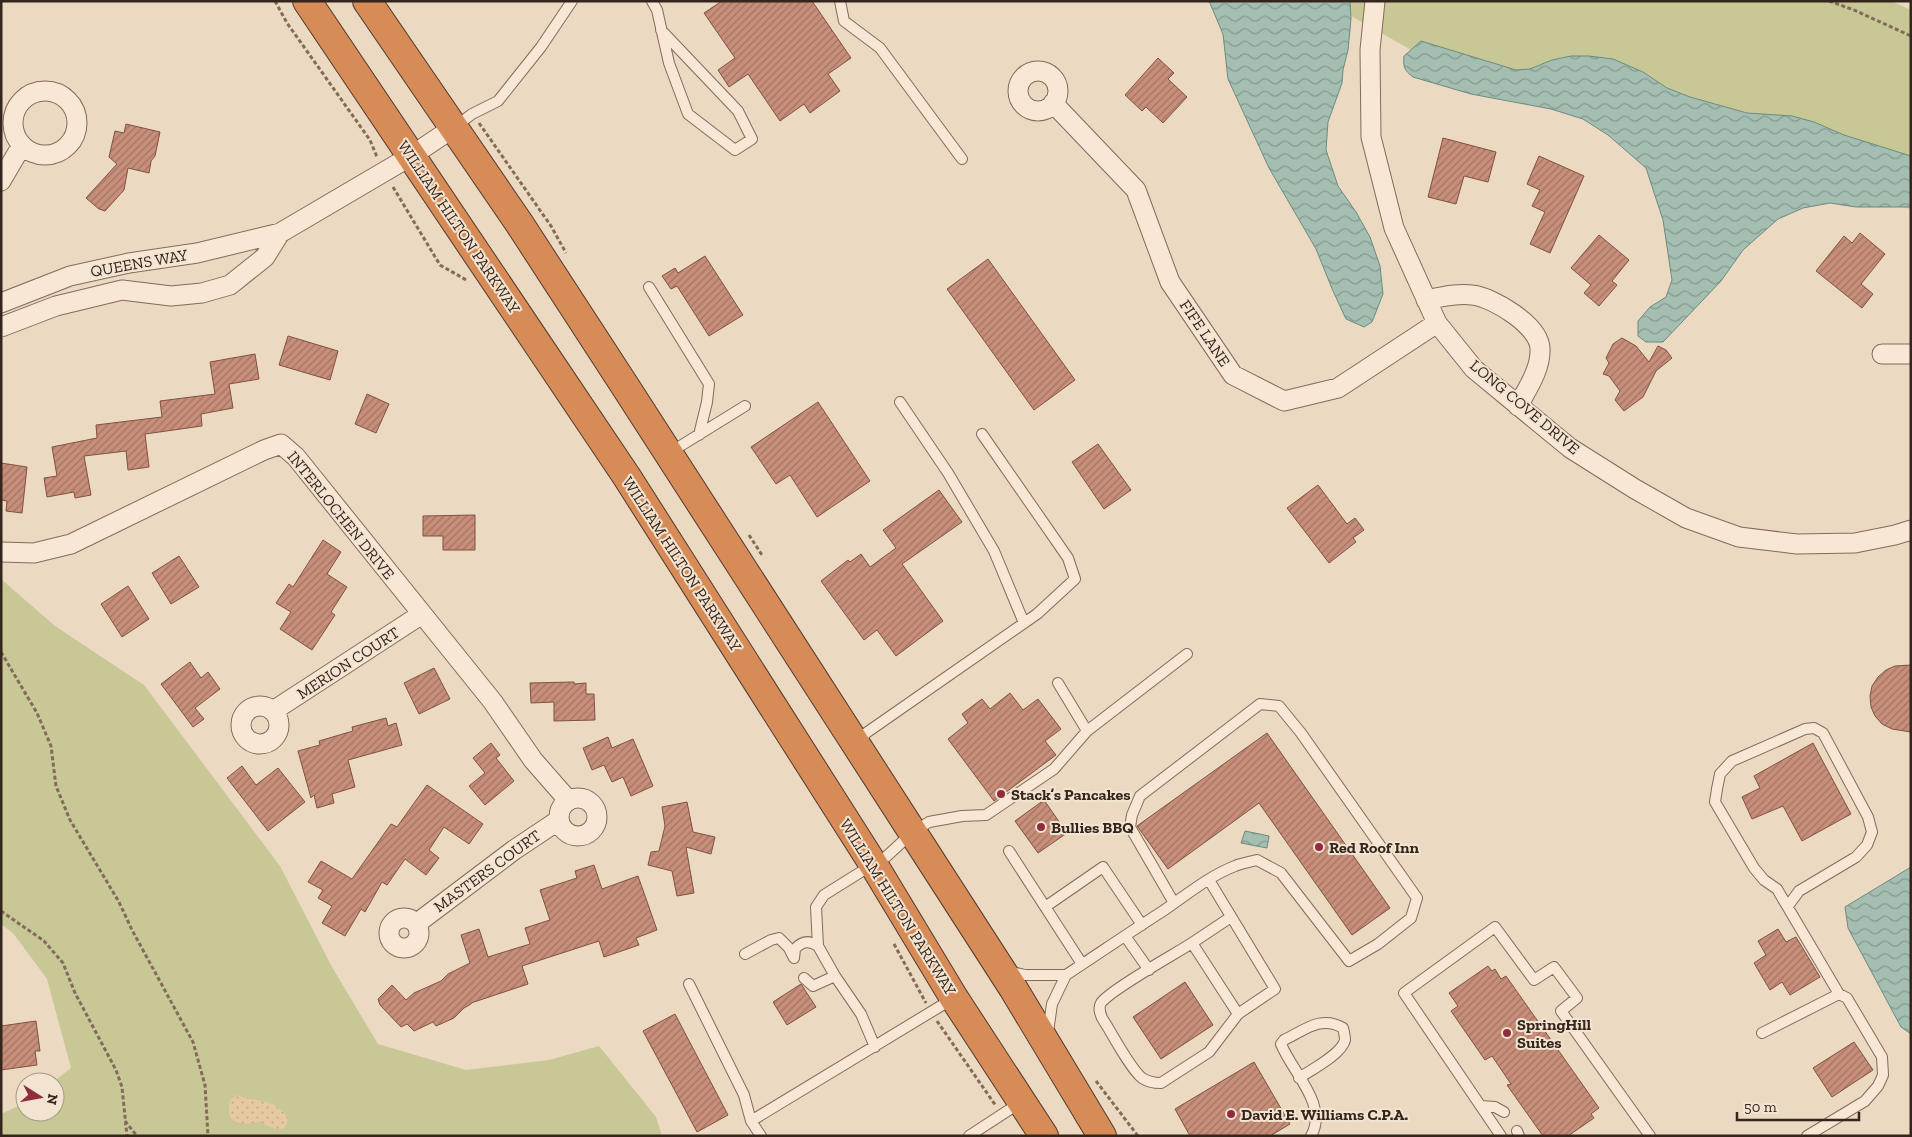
<svg xmlns="http://www.w3.org/2000/svg" width="1912" height="1137" font-family="'Zilla Slab',serif">
  <style>
    .grass { fill: #c8c796 }
    .sand { fill: url(#sand-dots) }
    .water { fill: url(#water-waves); stroke: #6c8b7f }
    .building { fill: url(#building-hatch); stroke: #815141 }
    .lines { fill: none; stroke-linecap: round; stroke-linejoin: round }
    .lane-casing { stroke: #846a5a; stroke-width: 12 }
    .street-casing { stroke: #846a5a; stroke-width: 21 }
    .highway-casing { stroke: #52392e; stroke-width: 30 }
    .path { stroke: #846a5a; stroke-width: 3; stroke-dasharray: 4 2.5; stroke-linecap: butt }
    .lane { stroke: #f7e7d4; stroke-width: 10 }
    .street { stroke: #f7e7d4; stroke-width: 19 }
    .highway { stroke: #d78b56; stroke-width: 28 }
    .poi-dot { fill: #8f2d3d; stroke: #f3e4d1; stroke-width: 2 }
    .labels { text-anchor: middle; dominant-baseline: central; stroke-width: 4; stroke-linejoin: round; paint-order: stroke }
    .street-label { font-size: 16px; fill: #34251d; stroke: #f3e4d1 }
    .poi-label { font-size: 16px; font-weight: bold; fill: #34251d; stroke: #f3e4d1; text-anchor: start }
  </style>
  <defs>
    <pattern id="sand-dots" width="8" height="8" patternUnits="userSpaceOnUse" patternTransform="scale(1.25)"><rect width="8" height="8" fill="#e6c9a0"/><path d="M2 2h.1M6 6h.1" fill="none" stroke="#c6ac89" stroke-width="1.8" stroke-linecap="round"/></pattern>
    <pattern id="water-waves" width="16" height="10" patternUnits="userSpaceOnUse" patternTransform="scale(1.25)"><rect width="16" height="10" fill="#a4beb2"/><path d="M0 5q4-4 8 0t8 0" fill="none" stroke="#869a90"/></pattern>
    <pattern id="building-hatch" width="6" height="6" patternUnits="userSpaceOnUse" patternTransform="scale(1.25)"><rect width="6" height="6" fill="#c78e79"/><path d="M-1 1l2-2M0 6l6-6M5 7l2-2" fill="none" stroke="#a27463"/></pattern>
  </defs>
  <rect width="100%" height="100%" fill="#ebd9c2"/>
  <path class="grass" d="M1325 1H1891L1911 10V209L1748 172 1441 67Z
    M1 579 55 626 144 685 280 866 332 967 378 1044 466 1070 549 1060 599 1046 656 1117 662 1136H1V1114L25 1103V1112H55V1082H53L71 1068 47 979 13 933 1 924Z"/>
  <path class="sand" d="M237 1095C256 1103 275 1097 288 1119 285 1137 271 1127 260 1122 241 1126 224 1125 230 1100Z"/>
  <path class="water" d="M1209 1H1350L1351 19 1348 50 1343 70 1342 83 1328 122 1326 150 1338 186 1356 212 1370 237 1380 266 1383 294 1372 322 1364 327 1346 319 1333 291 1316 249 1269 168 1228 79 1223 34Z
    M1421 41 1516 70 1530 69 1552 60 1571 56H1589L1613 59 1643 72 1667 88 1690 97 1747 113 1792 116 1814 122 1844 135 1911 156V207H1856L1830 203 1803 208 1778 219 1743 250 1721 281 1663 342H1646L1638 336V321L1650 307 1666 297 1672 280 1663 220 1646 168 1608 135 1583 119 1551 109 1471 94 1413 77C1404 70 1403 67 1404 56Z
    M1245 831 1269 836 1267 848 1241 843Z
    M1911 867V1034L1901 1027 1848 928 1845 907Z"/>
  <path class="building" d="M722 1H812L851 58 828 74 840 91 810 113 804 104 780 121 748 74 729 87 718 70 735 58 704 13Z
    M1158 58 1174 73 1168 79 1187 97 1163 123 1146 107 1142 111 1125 95Z
    M126 124 160 132 155 156 151 161 149 173 128 168 124 190 105 211 99 209 86 198 117 164 109 157 115 131 124 133Z
    M1443 138 1496 152 1488 182 1464 176 1456 204 1428 197Z
    M1539 156 1584 176 1550 253 1530 244 1545 212 1532 206 1540 190 1527 184Z
    M1860 233 1885 254 1861 284 1873 294 1862 308 1816 271 1844 236 1852 243Z
    M1599 235 1629 260 1612 281 1617 285 1599 306 1584 293 1591 285 1571 268Z
    M705 256 743 315 709 336 677 286 671 289 662 276 675 268 678 273Z
    M988 259 1075 380 1034 410 947 289Z
    M288 336 338 351 330 380 279 365Z
    M1622 338 1636 346 1649 362 1658 346 1666 350 1672 358 1656 371 1643 397 1624 411 1615 400 1620 391 1609 376 1603 374 1609 363 1606 358 1613 344Z
    M255 354 259 379 229 384 233 408 201 414 202 426 145 434 149 467 128 470 126 451 84 456 91 495 75 498 74 492 47 497 44 478 57 476 52 447 97 438 96 425 162 417 160 401 215 394 210 362Z
    M367 394 389 404 376 433 355 424Z
    M818 402 870 481 817 517 790 475 776 484 751 447Z
    M1098 444 1131 490 1104 509 1072 462Z
    M1 463 27 467 22 513 6 511 7 501 1 500Z
    M1318 485 1347 524 1355 518 1364 530 1353 538 1356 542 1329 563 1287 508Z
    M939 490 962 522 902 564 943 621 896 656 877 630 864 640 821 581 848 560 850 562 861 554 870 567 896 548 883 530Z
    M475 515V550H443V536H423V516Z
    M323 540 341 552 327 574 347 587 331 612 335 615 312 650 280 629 291 612 276 603 289 584 293 587Z
    M179 556 199 587 171 604 152 573Z
    M128 586 149 619 122 637 101 604Z
    M190 662 201 678 208 672 220 689 195 708 204 719 193 727 161 684Z
    M1911 665V732L1892 729 1882 724 1875 716 1871 707 1870 696 1872 686 1878 677 1886 670 1895 666Z
    M434 668 450 699 419 714 404 683Z
    M574 682V684L586 683V694H594L595 720 554 721V702L531 703 530 683Z
    M1010 693 1023 710 1038 699 1061 729 1045 741 1056 755 994 801 948 739 968 723 962 714 982 699 990 709Z
    M386 718 388 726 396 723 402 745 348 760 355 787 332 794 334 803 317 808 314 795 311 798 298 751 320 745 319 741 353 731 352 727Z
    M1267 733 1390 908 1352 935 1259 803 1168 869 1137 826Z
    M608 737 612 748 633 739 653 786 631 796 623 777 612 782 604 765 592 770 583 748Z
    M491 743 500 755 496 758 514 781 485 805 469 786 485 773 473 758Z
    M1813 743 1851 814 1802 841 1783 806 1752 819 1742 797 1760 788 1754 776Z
    M242 766 256 785 278 768 305 802 268 831 227 778Z
    M427 785 483 824 469 844 444 827 429 850 439 858 426 875 405 859 387 885 382 882 365 912 361 909 345 936 322 923 332 906 318 898 323 890 308 882 321 861 352 879 391 824 397 827Z
    M1044 800 1067 833 1038 853 1015 821Z
    M687 802 693 832 715 837 711 854 686 847 694 893 677 896 672 871 648 865 651 852 659 851 665 826 662 807Z
    M594 865 602 889 638 876 657 930 636 938 639 945 604 957 599 941 522 966 528 984 471 1003V1004L464 1008 454 1018 436 1026 433 1022 414 1031 407 1024 401 1027 380 1005 378 999 392 985 406 1000 414 993 441 981 448 974 470 963 461 935 479 929 488 957 530 944 525 928 550 920 540 890 577 878 575 871Z
    M1778 929 1786 942 1796 937 1820 977 1790 995 1782 982 1770 990 1754 963 1766 955 1758 941Z
    M1488 966 1492 971 1495 969 1501 979 1506 976 1599 1108 1591 1114 1594 1118 1568 1136H1543L1507 1085 1511 1084 1492 1056 1485 1060 1451 1011 1458 1006 1449 993Z
    M1185 982 1213 1025 1161 1059 1133 1017Z
    M801 984 816 1007 787 1025 773 1002Z
    M675 1014 728 1115 697 1132 643 1031Z
    M36 1021 40 1051H35L37 1065 1 1070V1026Z
    M1854 1042 1873 1070 1832 1097 1813 1068Z
    M1254 1062 1290 1124 1270 1136H1190L1175 1109Z"/>
  <g class="lines">
    <defs>
      <path id="lane" d="M652 1 657 10 669 63 688 114 735 150 752 139 738 111 661 30
        M840 1 844 21 880 48 962 159
        M456 126 472 114 498 101 541 47 572 1
        M649 287 709 384 707 402 699 435
        M900 402 948 473 994 551 1024 623
        M669 453 745 406
        M1058 683 1087 731
        M857 744 866 733 1037 614 1075 579 1068 558 982 434
        M1009 851 1082 964
        M876 866 913 832 929 822 962 816 986 815 1054 769 1087 731 1187 654
        M1209 880 1275 989 1238 1014 1192 943 1231 917
        M1788 906 1799 891 1856 857 1867 845 1872 832 1868 817 1823 733 1814 728 1805 729 1732 761 1720 774 1717 789 1715 802 1754 868 1764 880 1777 889 1839 994
        M1045 907 1103 867 1142 925
        M1125 936 1149 970
        M1192 943C1175 954 1110 990 1101 1003 1098 1008 1100 1013 1102 1018 1112 1033 1129 1067 1142 1078 1148 1082 1154 1083 1161 1083L1209 1052 1238 1014
        M745 954 771 940 779 938 789 948 794 958
        M794 958 795 949C802 941 809 940 818 946
        M1007 971 1025 975H1066L1052 1004 1048 1032
        M1066 975C1098 954 1130 932 1163 911 1185 896 1209 876 1235 866 1242 863 1250 862 1257 860L1281 873 1349 961 1378 944 1411 918 1417 898 1301 733 1279 706 1260 704 1140 796 1132 815 1130 827 1174 903
        M835 976 861 1014 875 1047
        M804 978 813 986 835 976 818 946 816 907 824 895 872 865
        M689 984 744 1095 751 1121
        M1762 1033 1839 994 1847 998 1882 1057 1883 1075 1878 1086 1865 1101 1807 1136
        M1299 1078C1311 1070 1342 1054 1345 1040 1345 1036 1344 1032 1343 1028 1321 1015 1305 1030 1284 1040L1281 1044C1292 1072 1329 1105 1311 1136
        M1481 1106 1495 1107 1504 1112
        M1517 1131 1519 1136
        M761 1136 751 1121 954 998
        M969 1136 1021 1102
        M1501 1136 1404 993 1495 927 1534 980 1554 967 1577 998 1561 1011 1650 1136"/>
      <path id="street" d="M1375 1 1370 50 1371 137 1394 228 1437 323 1474 369 1570 448 1635 489 1686 518 1739 537 1797 544 1855 543 1895 535 1911 530
        M1018 91a20 20 0 1 1 40 0a20 20 0 1 1-40 0Z
        M13 123a32 32 0 1 1 64 0a32 32 0 1 1-64 0Z
        M1053 103 1136 190 1170 282 1233 375 1284 401 1338 388 1437 323
        M1 181 22 145
        M1426 300C1441 297 1457 293 1472 295 1493 297 1540 326 1540 349 1541 369 1527 389 1518 406
        M1 303 70 276 129 263 197 253 280 233 411 156 453 128
        M1 327 56 306 122 290 171 296 202 293 230 285 265 257 280 233
        M1882 354H1911
        M1 552 34 553 71 544 264 450 281 444 296 457 493 702 533 760 568 800
        M241 725a19 19 0 1 1 38 0a19 19 0 1 1-38 0Z
        M273 711 422 614
        M559 817a19 19 0 1 1 38 0a19 19 0 1 1-38 0Z
        M389 933a15 15 0 1 1 30 0a15 15 0 1 1-30 0Z
        M416 924 514 850 559 820"/>
      <path id="highway" d="M307 1 627 477 875 867 954 998 1044 1136
        M367 1 519 223 625 386 1013 988 1102 1136"/>
    </defs>
    <use href="#lane" class="lane-casing"/>
    <use href="#street" class="street-casing"/>
    <use href="#highway" class="highway-casing"/>
    <path class="path" d="M275 1 287 23 370 140 377 157
      M1829 1 1854 10 1911 36
      M479 123 551 226 566 253
      M393 187 440 265 468 281
      M749 535 762 555
      M1 652 37 713 51 746 56 786 70 820 119 902 132 930 193 1042 205 1085 208 1136
      M1 911 44 941 63 963 75 993 116 1070 122 1087 127 1136
      M894 944 926 1003
      M937 1021 996 1106
      M1096 1081 1138 1136
      M125 1121 137 1136"/>
    <use href="#lane" class="lane"/>
    <use href="#street" class="street"/>
    <use href="#highway" class="highway"/>
  </g>
  <g class="poi-dot">
    <circle cx="1001" cy="794" r="5"/>
    <circle cx="1041" cy="827" r="5"/>
    <circle cx="1319" cy="847" r="5"/>
    <circle cx="1507" cy="1033" r="5"/>
    <circle cx="1231" cy="1114" r="5"/>
  </g>
  <g class="labels">
    <g class="street-label">
      <text transform="translate(459 227) rotate(56)">WILLIAM HILTON PARKWAY</text>
      <text transform="translate(139 263) rotate(-10)">QUEENS WAY</text>
      <text transform="translate(1205 333) rotate(56)">FIFE LANE</text>
      <text transform="translate(1525 407) rotate(40)">LONG COVE DRIVE</text>
      <text transform="translate(341 515) rotate(51)">INTERLOCHEN DRIVE</text>
      <text transform="translate(682 564) rotate(57)">WILLIAM HILTON PARKWAY</text>
      <text transform="translate(348 663) rotate(-33)">MERION COURT</text>
      <text transform="translate(487 871) rotate(-36)">MASTERS COURT</text>
      <text transform="translate(898 907) rotate(58)">WILLIAM HILTON PARKWAY</text>
    </g>
    <g class="poi-label">
      <text x="1011" y="794">Stack’s Pancakes</text>
      <text x="1051" y="827">Bullies BBQ</text>
      <text x="1329" y="847">Red Roof Inn</text>
      <text x="1517" y="1024">SpringHill<tspan x="1517" dy="18">Suites</tspan></text>
      <text x="1241" y="1114">David E. Williams C.P.A.</text>
    </g>
  </g>
  <rect width="1912" height="1137" fill="none" stroke="#34251d" stroke-width="5"/>
  <g transform="translate(40 1097) rotate(101)"><circle r="24" fill="#f3e4d1" stroke="#a79889"/>
  <path d="M0-4L9 19L0 12L-9 19Z" fill="#8f2d3d"/>
  <text y="-8" font-size="14" font-weight="bold" text-anchor="middle" fill="#34251d">N</text>
  </g>
  <path d="M1737 1112v8h122v-8" fill="none" stroke="#34251d" stroke-width="2.5"/>
  <text x="1744" y="1112" font-size="15" fill="#34251d" stroke="#f3e4d1" stroke-width="4" paint-order="stroke">50 m</text>
</svg>
